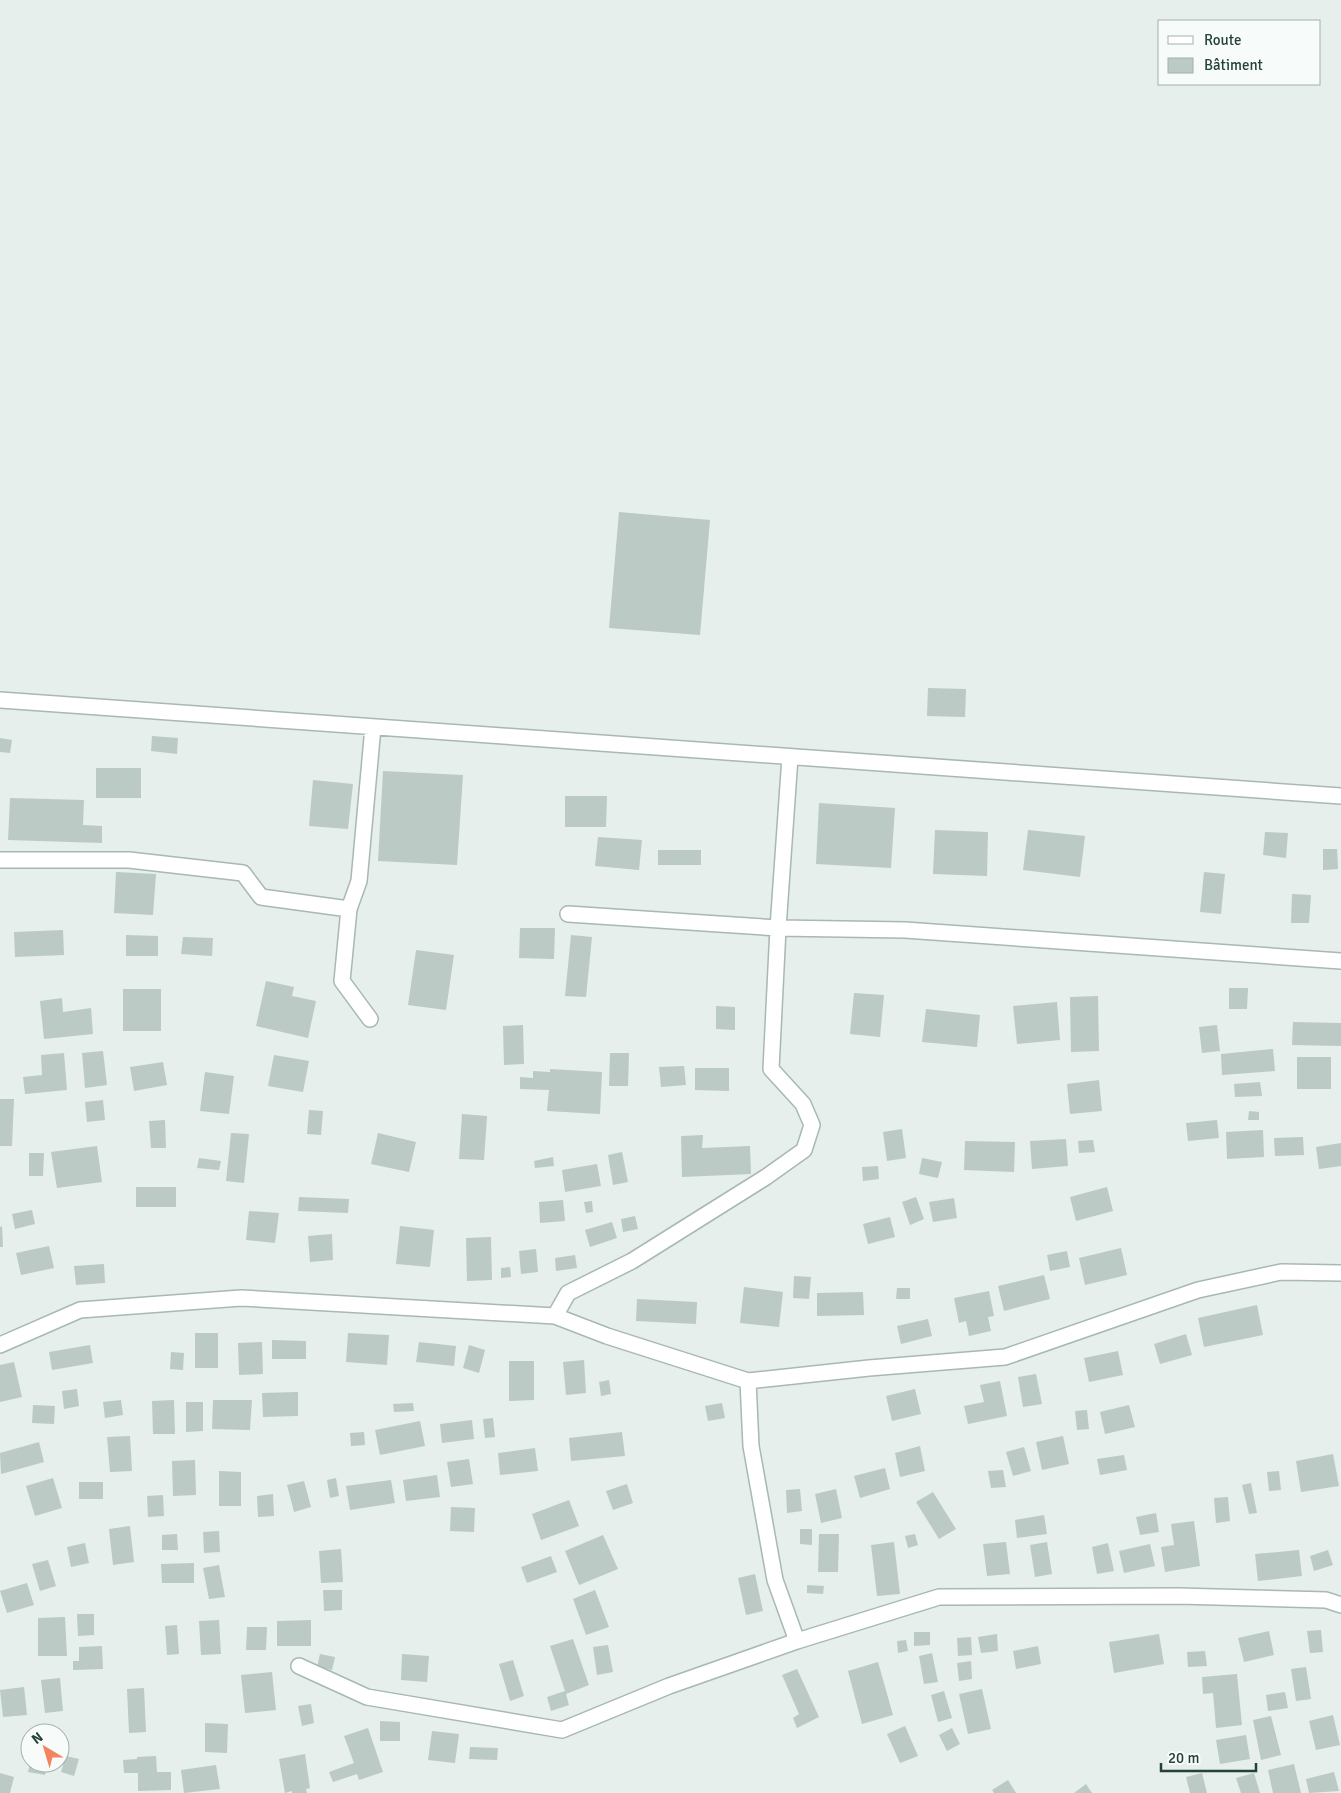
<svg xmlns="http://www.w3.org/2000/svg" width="1341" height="1793" font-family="Signika,sans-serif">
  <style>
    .building { fill: #bbcac4 }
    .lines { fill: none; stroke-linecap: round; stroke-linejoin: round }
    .minor-casing { stroke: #a8b8b2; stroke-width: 18 }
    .minor { stroke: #fff; stroke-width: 15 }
  </style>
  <rect width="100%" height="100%" fill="#e6efeb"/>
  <path class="building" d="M619 512 710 520 700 635 609 628Z
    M928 688 966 689 965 717 927 716Z
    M152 736 178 738 177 754 151 751Z
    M0 738 12 740 10 753 0 752Z
    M96 768H141V798H96Z
    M383 771 463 775 457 865 378 861Z
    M313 780 353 784 348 829 309 826Z
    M565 796H607L606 827H565Z
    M10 798 84 800 83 825 102 826V843L8 840Z
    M819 803 895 808 891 868 816 864Z
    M935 830 988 832 987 876 933 874Z
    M1028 830 1085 836 1080 877 1023 870Z
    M1265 832 1288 833 1286 858 1263 855Z
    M598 837 642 840 639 870 595 866Z
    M1323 849H1337L1338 869 1323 870Z
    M658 850H701V865H658Z
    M116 872 156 874 153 915 114 913Z
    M1204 872 1225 874 1221 914 1200 912Z
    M1292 894 1311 895 1309 923H1291Z
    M520 928H555L554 959 519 958Z
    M63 930 64 955 15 957 14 932Z
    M126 935 158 936V956H126Z
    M571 935 592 937 586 997 565 996Z
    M183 937 213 938 212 956 181 954Z
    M416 950 454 955 446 1010 408 1005Z
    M266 981 294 987 292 996 316 1001 308 1038 256 1026Z
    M1229 988H1248L1247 1009H1229Z
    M123 989H161V1031H123Z
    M854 993 884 995 880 1037 850 1034Z
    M1098 996 1099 1051 1071 1052 1070 997Z
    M62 998 63 1012 91 1008 93 1034 44 1039 40 1001Z
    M1057 1002 1060 1040 1017 1044 1013 1006Z
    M716 1006 735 1007V1030L716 1029Z
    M926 1009 980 1015 977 1047 922 1042Z
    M1293 1022 1341 1023V1046L1292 1045Z
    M523 1025 524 1064 504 1065 503 1026Z
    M1217 1025 1220 1051 1202 1053 1199 1027Z
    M1273 1049 1275 1071 1222 1075 1221 1054Z
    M103 1051 107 1085 85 1088 82 1053Z
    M64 1053 67 1090 25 1094 23 1077 42 1075 41 1055Z
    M610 1053H629L628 1086H609Z
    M274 1055 309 1061 303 1092 268 1086Z
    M1297 1057H1331V1089H1297Z
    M163 1062 167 1085 134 1091 130 1067Z
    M684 1066 686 1085 661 1087 659 1067Z
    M695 1068H729V1091L695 1090Z
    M550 1069 602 1072 600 1114 547 1111 549 1090 520 1089V1077L533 1078V1071L550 1072Z
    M205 1072 234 1076 229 1114 200 1111Z
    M1099 1080 1102 1111 1070 1114 1067 1084Z
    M1260 1082 1262 1096 1235 1097 1234 1084Z
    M0 1099H14L12 1146H0Z
    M103 1100 105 1120 87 1122 85 1102Z
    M309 1110 323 1111 321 1135 307 1134Z
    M1249 1111 1259 1112V1120H1248Z
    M462 1114 487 1116 484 1160 459 1159Z
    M165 1120 166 1148H151L149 1121Z
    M1217 1120 1219 1138 1188 1141 1186 1123Z
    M902 1129 906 1158 887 1161 883 1132Z
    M1263 1130 1264 1157 1227 1159 1226 1132Z
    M231 1133 249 1134 244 1183 226 1181Z
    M378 1133 416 1142 409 1172 371 1164Z
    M703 1135 702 1148 750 1146 751 1174 682 1177 681 1136Z
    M1303 1137 1304 1155 1275 1156 1274 1138Z
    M1066 1139 1068 1166 1032 1169 1030 1141Z
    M1093 1140 1095 1152 1079 1153 1078 1141Z
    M965 1141 1015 1142 1014 1172 964 1170Z
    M1341 1143V1166L1319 1169 1316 1147Z
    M97 1146 102 1182 57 1188 51 1152Z
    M622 1152 628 1182 613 1185 608 1155Z
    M29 1153H44L43 1176H29Z
    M553 1157 554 1166 535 1168 534 1161Z
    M199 1158 221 1161 219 1170 197 1168Z
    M922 1158 942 1162 938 1178 919 1174Z
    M597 1164 601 1186 565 1192 562 1170Z
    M878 1166 879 1179 863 1181 862 1167Z
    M136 1187H176V1207H136Z
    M1107 1187 1113 1211 1076 1221 1070 1197Z
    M299 1197 349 1199 348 1213 298 1211Z
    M916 1197 924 1219 910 1225 902 1202Z
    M954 1198 957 1218 933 1222 929 1202Z
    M563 1200 565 1221 540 1223 539 1202Z
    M592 1201 593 1212 586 1213 584 1202Z
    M32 1210 35 1224 15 1229 12 1214Z
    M249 1211 279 1213 275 1243 246 1240Z
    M635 1216 638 1229 623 1232 621 1219Z
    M890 1217 895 1237 868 1244 863 1224Z
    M612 1222 617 1238 590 1247 585 1230Z
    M2 1226 3 1247H0V1227Z
    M400 1226 434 1230 430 1267 396 1264Z
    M332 1234 333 1260 310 1262 308 1236Z
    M491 1237 492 1280 467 1281 466 1238Z
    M49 1246 54 1268 21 1275 16 1253Z
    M1121 1248 1127 1275 1085 1285 1079 1258Z
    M536 1249 538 1272 521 1274 519 1251Z
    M1067 1251 1070 1267 1050 1271 1047 1255Z
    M575 1255 577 1268 556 1271 555 1258Z
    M104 1264 105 1283 76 1285 74 1266Z
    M510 1267 511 1277 501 1278V1268Z
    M1044 1275 1050 1299 1004 1311 998 1286Z
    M794 1276 811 1277 809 1299 793 1298Z
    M744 1287 783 1292 779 1327 740 1323Z
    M897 1288H910V1299H896Z
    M989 1291 994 1316 988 1317 991 1331 969 1336 966 1321 959 1323 954 1298Z
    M863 1292 864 1315 817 1316V1293Z
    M637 1299 697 1302 696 1324 636 1321Z
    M1257 1305 1263 1335 1204 1347 1198 1318Z
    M928 1319 932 1336 901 1344 897 1326Z
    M195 1333H218V1368H195Z
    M348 1333 389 1335 387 1365 346 1362Z
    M1186 1334 1192 1355 1160 1364 1154 1344Z
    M272 1340 306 1341V1359H272Z
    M262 1342 263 1374 239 1375 238 1343Z
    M419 1342 456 1346 454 1366 416 1362Z
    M90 1345 93 1363 52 1370 49 1352Z
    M469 1345 485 1350 479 1373 463 1368Z
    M1118 1351 1123 1375 1089 1382 1084 1358Z
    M171 1352 184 1353 183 1370 170 1369Z
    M584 1360 586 1393 566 1395 563 1362Z
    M509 1361H534V1400L509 1401Z
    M14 1362 22 1397 0 1402V1365Z
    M1036 1374 1042 1404 1023 1407 1018 1377Z
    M609 1380 611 1394 601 1396 599 1382Z
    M1000 1381 1007 1416 968 1424 964 1406 984 1402 980 1385Z
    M77 1389 79 1406 64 1409 62 1391Z
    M915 1389 921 1414 892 1421 886 1396Z
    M298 1392V1416L263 1417 262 1393Z
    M121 1400 123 1415 105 1418 103 1402Z
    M174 1400 175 1434H153L152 1401Z
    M213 1400H252L250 1430 212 1429Z
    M186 1402H203V1431L186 1432Z
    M413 1403 414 1411 394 1412 393 1404Z
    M722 1403 725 1418 708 1421 705 1406Z
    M33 1405 55 1406 54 1424 32 1423Z
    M1129 1405 1135 1427 1105 1434 1100 1412Z
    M1087 1410 1089 1429 1077 1430 1075 1411Z
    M493 1418 495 1437 485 1438 483 1419Z
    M472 1420 474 1439 442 1443 440 1424Z
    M420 1421 425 1446 380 1455 375 1430Z
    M364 1432 365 1445 351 1446 350 1433Z
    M622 1432 625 1456 571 1461 569 1438Z
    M130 1436 132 1471 110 1472 107 1437Z
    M1063 1436 1069 1464 1042 1470 1036 1442Z
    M39 1442 44 1462 1 1474 0 1453Z
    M920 1446 925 1471 900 1477 895 1453Z
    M1024 1447 1031 1471 1013 1476 1006 1452Z
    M535 1448 538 1471 500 1475 498 1453Z
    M1333 1454 1339 1486 1301 1492 1296 1461Z
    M1124 1455 1127 1470 1100 1475 1097 1459Z
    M469 1459 473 1484 451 1487 447 1462Z
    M195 1460 196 1495 173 1496 172 1461Z
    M885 1468 890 1489 860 1498 854 1476Z
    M1003 1470 1006 1487 991 1488 988 1471Z
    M219 1471 241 1472V1506H219Z
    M1279 1471 1281 1490 1269 1491 1267 1472Z
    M437 1475 440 1497 406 1501 403 1480Z
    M53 1478 62 1508 35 1516 26 1486Z
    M336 1478 339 1496 330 1498 327 1480Z
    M391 1480 395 1503 350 1510 346 1486Z
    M304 1481 311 1507 294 1512 287 1485Z
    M79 1482H103V1499H79Z
    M1251 1483 1257 1513 1249 1514 1242 1485Z
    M627 1484 633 1503 613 1510 606 1491Z
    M800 1489 802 1511 787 1513 786 1490Z
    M836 1489 842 1518 821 1523 815 1494Z
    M933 1492 956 1529 939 1539 916 1502Z
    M273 1494 274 1516 258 1517 257 1496Z
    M163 1495 164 1516 148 1517 147 1496Z
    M1228 1497 1230 1521 1216 1523 1214 1498Z
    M569 1500 579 1526 541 1540 532 1514Z
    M451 1507 475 1508 474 1532 450 1531Z
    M1156 1513 1159 1532 1140 1535 1136 1517Z
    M1044 1515 1047 1534 1017 1538 1015 1520Z
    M1194 1521 1200 1566 1165 1572 1161 1547 1174 1545 1171 1524Z
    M130 1526 134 1562 113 1565 109 1529Z
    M800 1529H812V1545L800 1544Z
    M219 1531 220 1552 204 1553 203 1532Z
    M177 1534 178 1550H162V1535Z
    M819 1534H839L838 1572H818Z
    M915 1534 918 1545 908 1548 905 1536Z
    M603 1535 618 1569 579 1585 565 1551Z
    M894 1542 900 1594 877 1596 871 1545Z
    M1006 1542 1010 1574 987 1576 983 1544Z
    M1047 1542 1052 1574 1035 1577 1030 1545Z
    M85 1543 89 1563 71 1567 67 1547Z
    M1108 1543 1114 1571 1097 1574 1092 1547Z
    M1150 1544 1155 1566 1124 1573 1119 1551Z
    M341 1549 343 1582 321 1583 319 1551Z
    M1299 1550 1302 1576 1258 1581 1255 1554Z
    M1328 1550 1333 1565 1314 1571 1310 1556Z
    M551 1556 557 1572 527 1583 521 1567Z
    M48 1560 56 1586 40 1591 32 1564Z
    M194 1563V1583H162L161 1564Z
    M219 1565 225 1597 209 1599 203 1568Z
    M755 1574 763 1611 746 1615 738 1578Z
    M27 1583 34 1605 7 1613 0 1591Z
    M807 1585 824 1586 823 1594 807 1593Z
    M323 1590H342V1610L324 1611Z
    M595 1590 609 1627 586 1635 573 1599Z
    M77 1614H94V1635L78 1636Z
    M65 1617 67 1656H38V1618Z
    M219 1620 221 1654 201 1655 199 1621Z
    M311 1620V1646H277V1621Z
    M177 1625 179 1654 167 1655 165 1626Z
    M247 1627H267L266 1650H246Z
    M1321 1630 1323 1652 1310 1653 1307 1631Z
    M1269 1631 1274 1655 1244 1662 1238 1638Z
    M914 1632H930V1645L914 1646Z
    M997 1634 998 1651 981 1653 978 1637Z
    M1159 1634 1164 1664 1114 1673 1109 1642Z
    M971 1637 972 1655 958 1656 957 1638Z
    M573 1639 589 1685 566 1694 569 1705 551 1711 547 1697 565 1691 550 1646Z
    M906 1640 908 1651 898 1653 897 1641Z
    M608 1645 613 1672 597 1675 593 1647Z
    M102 1646 103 1669 73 1670V1661H79V1647Z
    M1038 1646 1041 1664 1016 1669 1013 1651Z
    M1205 1651 1207 1666 1188 1667 1187 1652Z
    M932 1653 938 1682 924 1684 919 1656Z
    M320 1654 335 1657 332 1670 317 1667Z
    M402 1654 429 1656 427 1682 401 1680Z
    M513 1660 524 1696 510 1701 499 1664Z
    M971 1661 972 1679 959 1681 957 1663Z
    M878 1662 893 1715 862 1724 848 1671Z
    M1306 1667 1311 1699 1296 1701 1291 1669Z
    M797 1669 819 1717 797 1728 793 1718 799 1714 782 1675Z
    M272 1672 276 1710 245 1713 241 1675Z
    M1237 1674 1242 1725 1216 1728 1213 1693 1203 1694 1202 1677Z
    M60 1678 63 1711 45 1713 41 1680Z
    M24 1687 27 1715 3 1717 0 1690Z
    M144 1688 146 1732 129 1733 127 1689Z
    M982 1689 991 1729 968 1734 959 1694Z
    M944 1691 952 1718 938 1722 931 1695Z
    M1285 1692 1288 1708 1268 1711 1266 1695Z
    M311 1704 314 1723 302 1726 298 1706Z
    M1333 1715 1340 1745 1316 1750 1309 1721Z
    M1271 1716 1281 1755 1261 1760 1253 1720Z
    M380 1721 400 1722V1741H380Z
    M205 1723 228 1724 227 1753 205 1752Z
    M905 1726 918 1756 900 1763 887 1734Z
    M368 1728 383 1772 359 1780 357 1774 333 1782 329 1772 354 1763 344 1736Z
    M952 1728 960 1744 947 1751 939 1735Z
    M432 1731 459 1734 455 1763 428 1760Z
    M1246 1735 1250 1759 1220 1764 1216 1740Z
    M470 1747 498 1748 497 1760 469 1759Z
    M305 1754 310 1788 306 1789 307 1793H292V1791L285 1793 279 1759Z
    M66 1756 79 1759 74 1776 61 1772Z
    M156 1756 157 1772H171V1790L138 1791V1773H124L123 1760 137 1759V1757Z
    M30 1763H48L45 1775 28 1772Z
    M1294 1764 1301 1793H1273L1268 1770Z
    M216 1765 220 1789 184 1793 181 1770Z
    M1334 1772 1339 1791 1309 1793 1306 1779Z
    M0 1773 14 1777 10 1793H0Z
    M1202 1773 1207 1793H1190L1186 1777Z
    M1254 1773 1260 1793H1241L1236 1778Z
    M1008 1780 1016 1793H994L992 1790Z
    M1086 1784 1092 1793H1074Z"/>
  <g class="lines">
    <defs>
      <path id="minor" d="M0 700 1341 796
        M0 860H129L243 873 261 897 349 909 359 881 373 727
        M349 909 342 981 370 1019
        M568 914 778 928 905 930 1341 961
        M555 1316 568 1293 632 1261 766 1177 804 1150 812 1125 803 1104 771 1069 778 928 790 757
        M0 1345 80 1310 241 1298 555 1316 607 1336 748 1381 869 1368 1005 1357 1198 1290 1281 1272 1341 1273
        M748 1381 751 1446 775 1580 797 1641
        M299 1666 367 1697 562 1730 669 1686 797 1641 939 1597 1178 1596 1326 1600 1341 1605"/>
    </defs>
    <use href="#minor" class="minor-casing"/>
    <use href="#minor" class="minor"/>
  </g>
  <rect x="1158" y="20" width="162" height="65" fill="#f7fbf9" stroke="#a3b1ad"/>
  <rect x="1168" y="36" width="25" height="8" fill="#ffffff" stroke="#a3b1ad"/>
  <text x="1204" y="45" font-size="15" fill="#24423a">Route</text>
  <rect x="1168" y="58" width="25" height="15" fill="#bbcac4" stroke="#a3b1ad"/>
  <text x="1204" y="70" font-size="15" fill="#24423a">Bâtiment</text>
  <g transform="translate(45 1748) rotate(322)"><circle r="24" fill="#f7fbf9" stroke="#a3b1ad"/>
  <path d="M0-4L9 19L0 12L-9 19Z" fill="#f4845f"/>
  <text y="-8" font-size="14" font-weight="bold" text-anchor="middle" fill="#24423a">N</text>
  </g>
  <path d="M1161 1763v8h95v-8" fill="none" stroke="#24423a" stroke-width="2.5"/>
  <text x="1168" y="1763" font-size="15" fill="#24423a" stroke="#f7fbf9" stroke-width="4" paint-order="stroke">20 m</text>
</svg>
